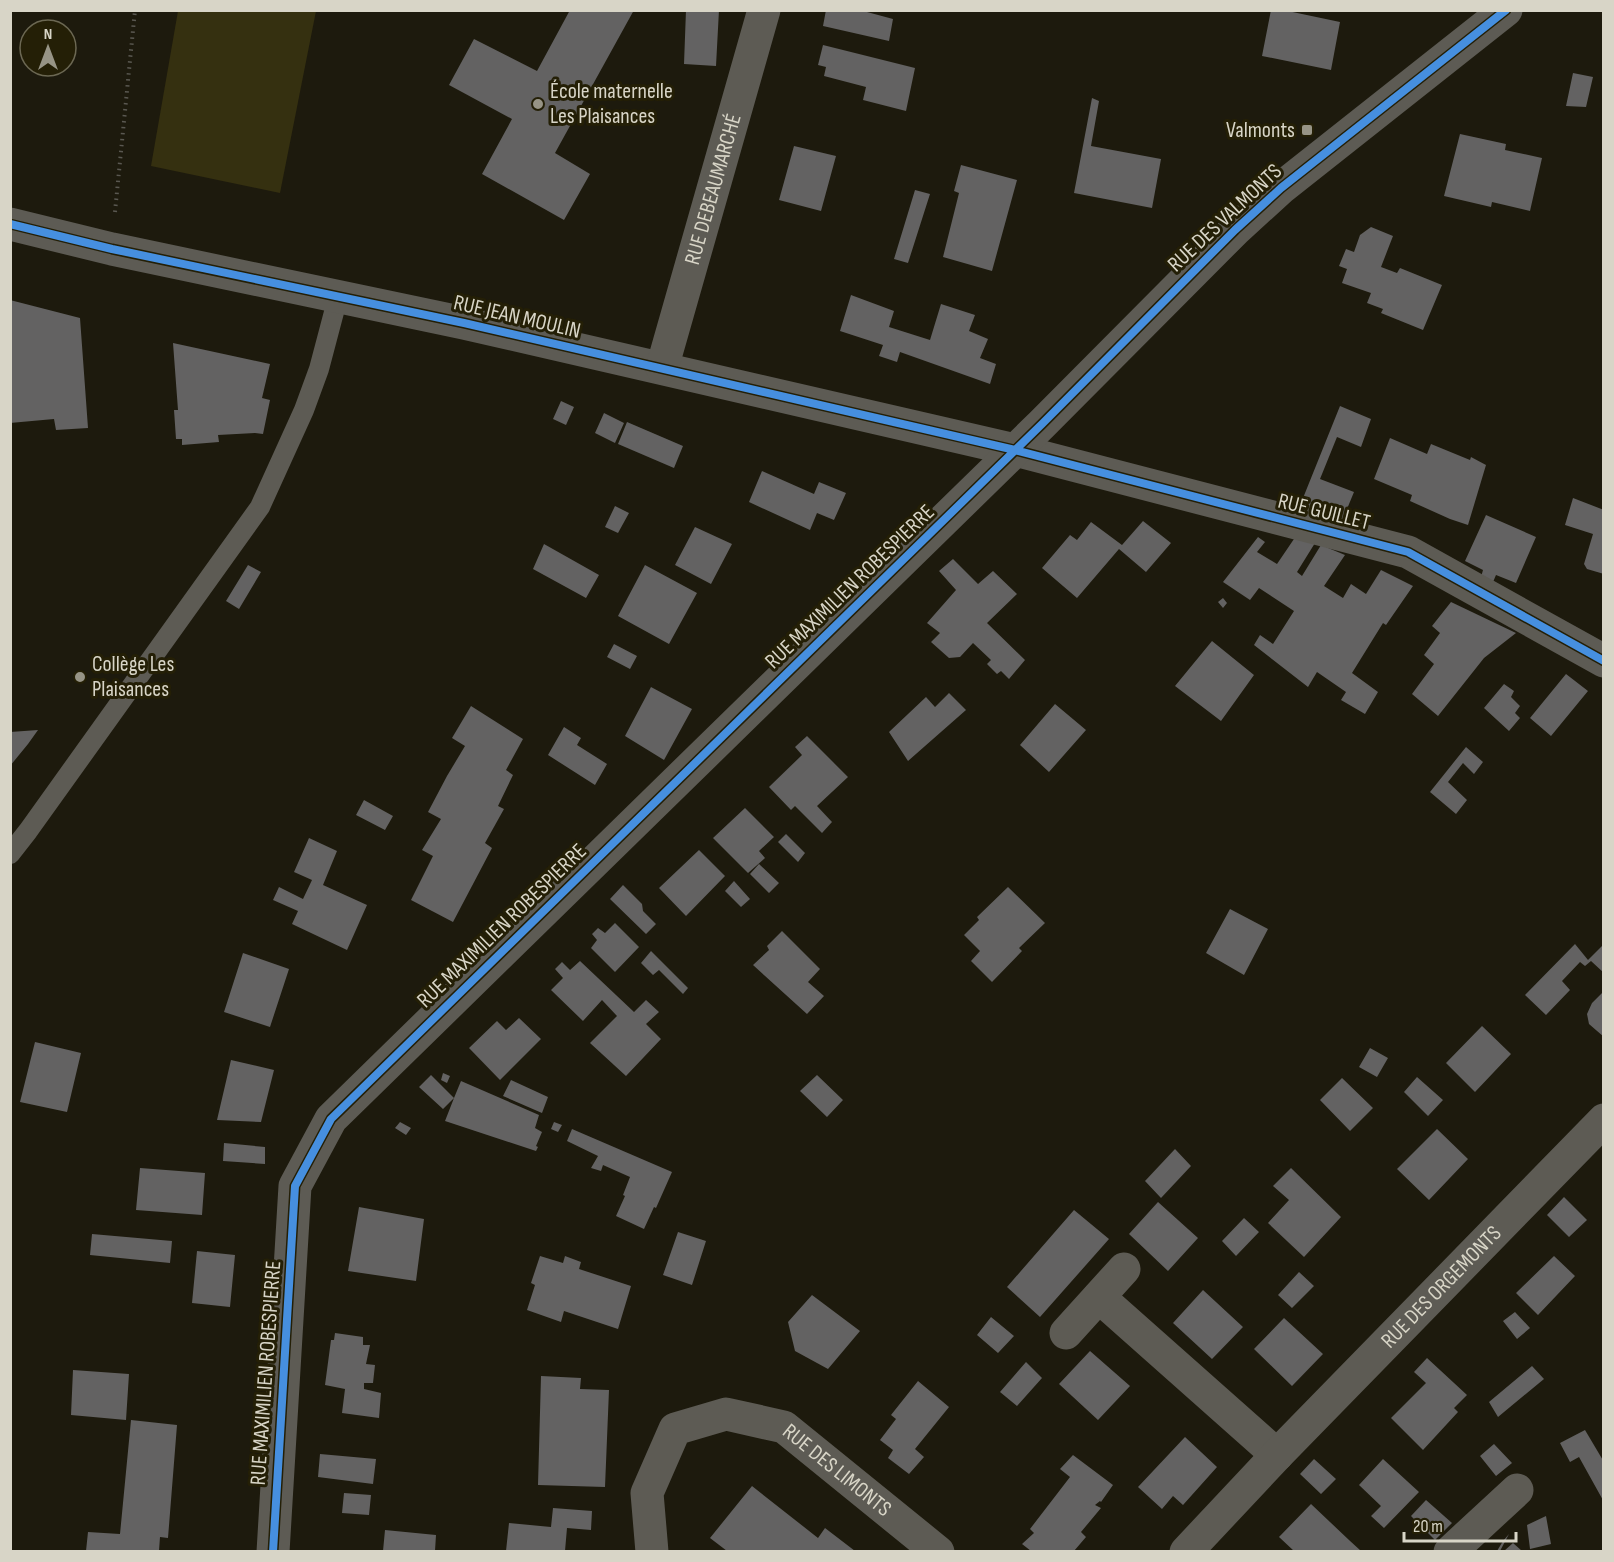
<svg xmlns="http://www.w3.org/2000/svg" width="1614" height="1562" font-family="'Sofia Sans Condensed',sans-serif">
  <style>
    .green { fill: #353010 }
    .building { fill: #636262 }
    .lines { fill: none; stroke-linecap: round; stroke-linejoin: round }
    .path { stroke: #5a5851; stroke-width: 4; stroke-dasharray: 1.5 4.5; stroke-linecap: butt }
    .service { stroke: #5d5b54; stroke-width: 20 }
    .minor { stroke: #5d5b54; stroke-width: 33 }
    .cycleway-casing { stroke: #241f06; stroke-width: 11 }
    .cycleway { stroke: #468fdf; stroke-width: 8 }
    .poi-dot { fill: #979486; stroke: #241f06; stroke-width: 2 }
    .labels { text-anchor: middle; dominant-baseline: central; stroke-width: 6; stroke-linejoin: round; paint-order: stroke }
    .poi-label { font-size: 22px; fill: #d8d5c7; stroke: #241f06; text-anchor: start }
    .street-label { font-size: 22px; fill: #d8d5c7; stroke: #241f06 }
  </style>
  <rect width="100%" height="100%" fill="#1d1a0d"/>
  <path class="green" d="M178 11H316L280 193 151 166Z"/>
  <path class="building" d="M570 10H634L555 153 590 174 564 220 482 174 512 119 449 85 474 39 537 71Z
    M686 10H719L716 66 684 64Z
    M826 10H867V12L893 19 889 41 823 26Z
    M1271 10H1283L1340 22 1331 70 1262 56Z
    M823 45 915 68 906 111 863 100 866 87 824 76 826 67 818 65Z
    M1573 73 1593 77 1586 107 1566 106Z
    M1092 98 1099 101 1091 146 1161 159 1152 208 1074 193Z
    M1460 134 1506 144 1505 150 1542 158 1530 211 1492 202 1491 207 1444 196Z
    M794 146 836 156 821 211 779 200Z
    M961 165 1017 180 992 271 943 257 959 193 954 191Z
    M915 190 930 194 908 263 894 259Z
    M1371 227 1393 236 1381 267 1397 273 1400 268 1442 285 1423 330 1381 313 1383 309 1367 303 1371 293 1342 283 1347 269 1339 266 1346 249 1354 252 1360 235Z
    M851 295 894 311 889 327 930 340 941 304 975 315 969 331 988 339 980 358 996 364 990 384 900 352 897 362 879 356 883 345 840 331Z
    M10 300 80 318 88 428 56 430 54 419 10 423Z
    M173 343 270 364 262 398 270 400 263 434 255 433 218 435 219 442 182 445V439H176L174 410H178Z
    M561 401 574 407 566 425 553 419Z
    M1340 406 1371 419 1361 447 1337 437 1320 479 1354 492 1340 526 1299 508Z
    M604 413 624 423 615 443 595 433Z
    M627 422 683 446 674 468 618 444Z
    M1390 438 1427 454 1431 444 1470 460 1471 457 1486 465 1468 525 1450 519 1410 501 1412 495 1374 479Z
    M762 471 814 494 819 482 846 493 834 520 817 513 810 530 749 502Z
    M1573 498 1604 510V574L1587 569 1584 564 1593 534 1565 525Z
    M615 506 629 513 618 533 605 527Z
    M1486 515 1536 537 1516 583 1496 575 1493 582 1481 577 1483 570 1465 561Z
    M1143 521 1171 543 1146 572 1119 549 1077 598 1042 568 1070 535 1077 540 1091 522 1122 545Z
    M695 527 732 544 711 584 675 565Z
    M1296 536 1315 543 1297 572 1302 576 1321 545 1345 555 1324 586 1343 598 1351 584 1366 594 1381 570 1413 586 1386 625 1383 623 1352 673 1378 692 1365 714 1341 700 1346 692 1317 672 1308 687 1254 645 1260 635 1273 644 1294 611 1259 588 1250 600 1223 582 1258 537 1265 542 1257 552 1277 564Z
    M544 544 599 575 586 598 533 569Z
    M953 559 978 584 993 571 1017 594 987 623 1025 660 1009 679 1001 671 997 674 987 664 991 660 973 643 960 657 949 658 931 642 940 633 927 623 956 590 939 571Z
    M248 565 261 572 239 609 226 601Z
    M645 565 697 593 669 644 618 616Z
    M1223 598 1227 603 1223 608 1218 602Z
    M1451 602 1516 633 1484 658 1438 716 1412 694 1434 664 1424 655 1440 633 1432 626Z
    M1212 641 1254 675 1221 721 1175 686Z
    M614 644 637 656 630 669 607 657Z
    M1566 674 1588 691 1551 736 1530 718Z
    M1504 684 1514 691 1511 697 1520 706 1515 713 1520 718 1509 731 1484 708Z
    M651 687 692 709 664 760 625 736Z
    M949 693 966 710 908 761 889 732 926 697 935 707Z
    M1055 704 1086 730 1049 772 1020 745Z
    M471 706 523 739 506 770 513 775 498 806 504 809 485 843 492 848 453 922 411 900 433 856 422 850 441 819 428 812 447 776 465 746 452 738Z
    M564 727 581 738 577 745 607 764 595 785 548 755Z
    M38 730 28 744 10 766V732Z
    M807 736 848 777 817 806 832 822 822 833 795 806 791 810 769 787 802 755 795 747Z
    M1466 747 1483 762 1474 774 1463 763 1448 782 1467 800 1456 814 1430 792Z
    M364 800 393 816 385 830 356 815Z
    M745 808 774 837 759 851 765 858 748 873 713 838Z
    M786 834 805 853 798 862 778 842Z
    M309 838 337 851 323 885 367 905 347 950 292 924 298 911 273 900 279 887 303 899 312 880 294 872Z
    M699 850 725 876 686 916 659 888Z
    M759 864 779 883 769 893 750 874Z
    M734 881 750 899 741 907 725 891Z
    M623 885 642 904 643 911 656 924 646 934 610 899Z
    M1008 887 1045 923 1019 948 1022 951 992 982 971 961 980 951 964 935 979 920 977 917Z
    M1230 909 1268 929 1244 975 1206 953Z
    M615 923 639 947 615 972 591 948 597 940 592 934 598 928 605 933Z
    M782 931 820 969 808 982 824 996 807 1014 753 965 769 950 767 946Z
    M1575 944 1588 960 1604 944V973L1591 961 1585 966 1580 962 1562 981 1570 990 1546 1015 1525 995Z
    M651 951 688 988 683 994 659 970 653 975 641 963Z
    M243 953 289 969 270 1027 224 1012Z
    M580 961 634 1012 646 1000 659 1012 646 1024 661 1039 626 1076 590 1043 617 1016 602 1000 583 1021 551 990 563 978 555 969 562 962 570 970Z
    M1604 991V1037L1589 1024 1587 1014 1592 1003Z
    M519 1018 541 1039 500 1080 469 1048 497 1021 506 1030Z
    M1482 1026 1511 1054 1475 1092 1446 1063Z
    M35 1042 81 1053 67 1112 20 1102Z
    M1370 1048 1388 1058 1377 1077 1359 1067Z
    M231 1060 274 1070 261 1122 217 1120Z
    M443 1073 450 1076 447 1083 441 1080Z
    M431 1075 454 1098 461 1081 539 1115 535 1128 542 1132 536 1146 538 1147 536 1151 445 1121 454 1098 443 1109 419 1087Z
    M817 1075 843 1100 827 1117 800 1091Z
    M1417 1077 1443 1100 1428 1116 1404 1092Z
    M1342 1078 1373 1108 1350 1131 1320 1100Z
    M511 1080 548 1097 542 1113 503 1096Z
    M400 1122 411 1128 406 1135 395 1128Z
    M554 1122 562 1125 558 1132 551 1129Z
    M572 1129 672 1172 656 1208 654 1207 644 1229 616 1216 625 1196 623 1195 630 1177 603 1165 601 1171 591 1168 598 1156 567 1141Z
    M1437 1129 1468 1159 1429 1200 1397 1169Z
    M224 1143 265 1147V1164L223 1161Z
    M1175 1149 1191 1166 1161 1198 1145 1181Z
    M140 1168 205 1173 202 1215 136 1210Z
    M1291 1168 1341 1217 1304 1257 1268 1223 1289 1200 1273 1186Z
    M1564 1197 1587 1220 1569 1237 1547 1215Z
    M1158 1202 1198 1238 1168 1271 1129 1234Z
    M359 1207 424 1219 416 1281 348 1271Z
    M1074 1210 1109 1239 1040 1317 1007 1287Z
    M1244 1218 1259 1232 1236 1256 1222 1241Z
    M678 1232 706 1241 692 1285 663 1275Z
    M92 1234 172 1241 170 1263 90 1255Z
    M197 1251 235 1255 230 1307 192 1303Z
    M540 1256 563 1263 565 1256 581 1262 579 1269 631 1286 618 1329 564 1311 561 1322 527 1310 535 1285 531 1283Z
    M1554 1256 1575 1276 1538 1315 1516 1293Z
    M1299 1272 1314 1286 1292 1308 1278 1295Z
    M1203 1290 1243 1327 1212 1359 1173 1323Z
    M812 1295 860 1331 828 1369 795 1351 788 1322Z
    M1515 1312 1530 1328 1517 1339 1503 1321Z
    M991 1317 1014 1336 998 1353 977 1335Z
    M1284 1318 1323 1354 1292 1386 1254 1349Z
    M335 1333 363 1337V1345H370L366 1364 375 1365 373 1383H364V1389L381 1393 379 1418 342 1413 345 1389 325 1385 331 1340H334Z
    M1090 1351 1130 1386 1098 1420 1059 1384Z
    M1427 1358 1467 1395 1454 1408 1458 1412 1423 1450 1391 1418 1426 1383 1414 1372Z
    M1026 1362 1042 1378 1017 1406 1000 1392Z
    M1532 1366 1544 1379 1498 1417 1489 1402Z
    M73 1370 129 1374 126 1420 71 1415Z
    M541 1376 581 1378 580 1389 609 1390 605 1487 538 1485Z
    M918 1381 949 1407 915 1449 924 1457 909 1474 888 1458 893 1450 880 1440 896 1419 891 1415Z
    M131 1420 177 1425 168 1538 160 1537 159 1551H86L88 1532 120 1534Z
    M1585 1430 1604 1462V1502L1579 1457 1570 1462 1560 1443Z
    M1185 1437 1217 1467 1183 1505 1173 1496 1162 1509 1138 1487Z
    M1494 1444 1512 1463 1496 1476 1480 1456Z
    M320 1454 376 1459 373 1484 318 1477Z
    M1073 1455 1113 1485 1101 1502 1100 1501 1095 1505 1101 1508 1081 1532 1086 1537 1074 1551H1031L1022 1544 1034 1533 1030 1529 1070 1477 1060 1469Z
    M1314 1459 1336 1479 1321 1494 1300 1474Z
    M1383 1459 1419 1492 1384 1528 1371 1516 1381 1506 1359 1485Z
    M752 1486 818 1538 825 1528 855 1551H727L710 1538Z
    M344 1493 371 1495 369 1515 342 1513Z
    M1426 1500 1452 1523 1435 1540 1411 1516Z
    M1311 1504 1349 1540 1361 1551H1294L1279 1537Z
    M553 1508 592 1511 591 1530 567 1528 565 1551H506L509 1523 551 1527Z
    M1546 1516 1551 1544 1530 1549 1527 1525Z
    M385 1530 436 1535 435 1551H383Z
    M1509 1534 1500 1551H1497L1503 1541Z
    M1513 1543 1522 1551H1504Z"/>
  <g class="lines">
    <path class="path" d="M115 212 135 10"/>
    <path class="service" d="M10 854 28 831 260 507 304 410 319 369 338 297"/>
    <g class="minor">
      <path d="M10 224 112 249 464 323 1015 450 1408 552 1604 661"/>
      <path id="s1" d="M662 368 764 10"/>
      <path d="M1099 1297 1277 1455"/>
      <path d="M1066 1333 1124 1269"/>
      <path d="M273 1552 295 1186 331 1119 1042 424 1235 230 1281 188 1506 10"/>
      <path id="s2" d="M652 1552 647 1493 675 1429 726 1414 784 1427 938 1552"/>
      <path id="s3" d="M1186 1552 1277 1455 1604 1120"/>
      <path d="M1450 1552 1517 1490"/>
    </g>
    <defs>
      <path id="cycleway" d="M10 224 112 249 464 323 1015 450 1408 552 1604 661
        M273 1552 295 1186 331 1119 1042 424 1235 230 1281 188 1506 10"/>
    </defs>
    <use href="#cycleway" class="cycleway-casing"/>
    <use href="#cycleway" class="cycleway"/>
  </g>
  <g class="poi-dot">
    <circle cx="538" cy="104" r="6"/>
    <rect x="1301" y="124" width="12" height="12" rx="3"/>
    <circle cx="80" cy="677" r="6"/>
  </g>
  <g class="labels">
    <g class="poi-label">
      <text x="550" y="91">École maternelle<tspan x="550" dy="25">Les Plaisances</tspan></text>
      <text x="1295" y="130" text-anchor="end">Valmonts</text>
      <text x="92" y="664">Collège Les<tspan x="92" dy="25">Plaisances</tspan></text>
    </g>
    <g class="street-label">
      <text stroke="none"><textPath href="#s1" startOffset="186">RUE DEBEAUMARCHÉ</textPath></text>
      <text transform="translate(1225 218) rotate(-43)">RUE DES VALMONTS</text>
      <text transform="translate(517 317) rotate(13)">RUE JEAN MOULIN</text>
      <text transform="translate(1324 512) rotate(14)">RUE GUILLET</text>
      <text transform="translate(850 587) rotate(-44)">RUE MAXIMILIEN ROBESPIERRE</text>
      <text transform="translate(502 926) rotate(-44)">RUE MAXIMILIEN ROBESPIERRE</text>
      <text stroke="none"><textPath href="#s3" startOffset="368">RUE DES ORGEMONTS</textPath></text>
      <text transform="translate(266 1373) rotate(-86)">RUE MAXIMILIEN ROBESPIERRE</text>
      <text stroke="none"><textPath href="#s2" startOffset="310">RUE DES LIMONTS</textPath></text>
    </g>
  </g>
  <rect width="1614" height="1562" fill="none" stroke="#d8d5c7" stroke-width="24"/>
  <g transform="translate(48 48)"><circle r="28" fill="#241f06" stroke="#6c6853" stroke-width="1.5"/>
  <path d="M0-4.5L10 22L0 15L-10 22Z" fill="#979486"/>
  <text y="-9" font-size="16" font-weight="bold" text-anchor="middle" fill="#d8d5c7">N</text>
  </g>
  <path d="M1404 1532v9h112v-9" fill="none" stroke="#d8d5c7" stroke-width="3"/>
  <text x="1413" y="1532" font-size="18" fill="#d8d5c7" stroke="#241f06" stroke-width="4.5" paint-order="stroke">20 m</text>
</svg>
